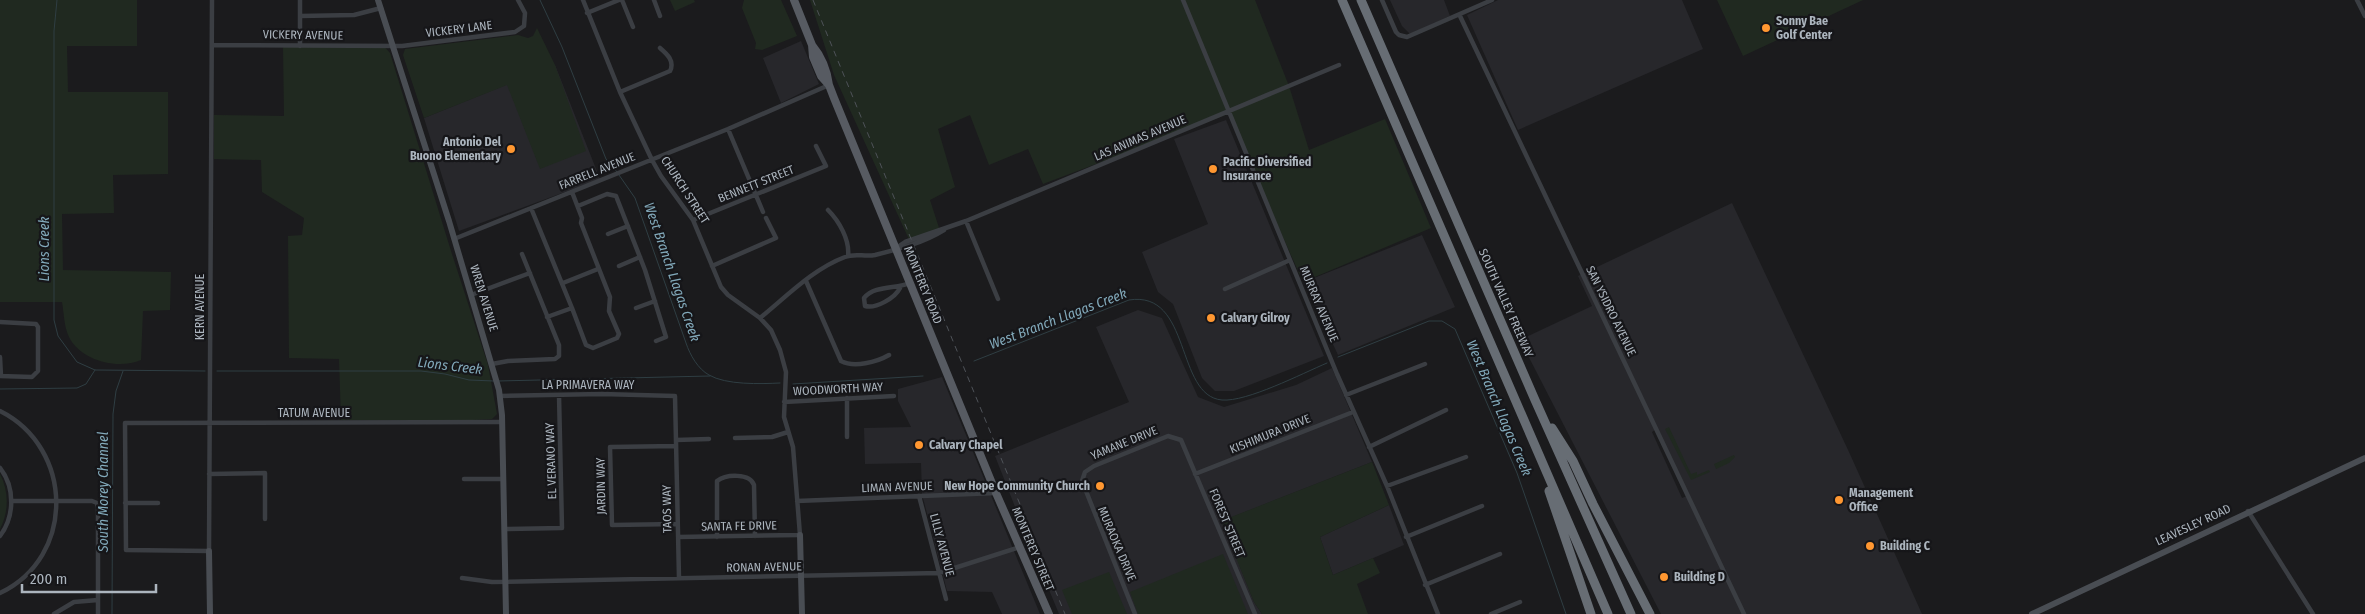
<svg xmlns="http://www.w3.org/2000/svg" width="2365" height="614" font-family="'Fira Sans Condensed',sans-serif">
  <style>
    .built { fill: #27272b; fill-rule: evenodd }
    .green { fill: #202920 }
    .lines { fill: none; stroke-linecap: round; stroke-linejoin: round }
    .stream { stroke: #2f3e43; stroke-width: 1 }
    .street { stroke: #3b3e43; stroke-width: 4.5 }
    .secondary { stroke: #494d53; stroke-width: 6 }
    .primary { stroke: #575b62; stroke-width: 8 }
    .highway { stroke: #676d74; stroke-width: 9 }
    .rail { stroke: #4e5258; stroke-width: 1; stroke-dasharray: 6 5; stroke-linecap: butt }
    .poi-dot { fill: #ff9731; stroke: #161619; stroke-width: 2 }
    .labels { text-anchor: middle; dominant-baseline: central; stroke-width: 4.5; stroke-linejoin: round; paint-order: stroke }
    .poi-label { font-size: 12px; font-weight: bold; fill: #acb5be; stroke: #161619; text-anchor: start }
    .street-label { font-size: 12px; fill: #acb5be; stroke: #161619 }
    .water-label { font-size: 14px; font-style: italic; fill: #82a9ba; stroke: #161619 }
  </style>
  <rect width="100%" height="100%" fill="#1b1b1d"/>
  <path class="built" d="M1390 0H1444L1450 16 1410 34 1402 26Z
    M1498 0H1682L1703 49 1518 130 1467 15Z
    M801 41 819 84 781 103 763 58Z
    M555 65 600 179 459 231 424 118Z
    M1226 120 1324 356 1234 391H1215L1202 378 1173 304 1158 292 1142 252 1208 224 1174 139Z
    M1732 203 1849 452 1922 614H1661L1520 340 1592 306 1578 276ZM1656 429 1687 496 1682 498 1652 432Z
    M1422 235 1455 307 1338 355 1304 282Z
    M1138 310 1162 318 1198 397 1224 407 1296 385 1332 368 1372 462 1222 521 1254 602 1262 614H1059L1021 522 995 456 1129 402 1096 327Z
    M942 377 1040 614H1002L992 592 947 591 922 494 921 463 865 464 864 428 911 427 898 401V389Z
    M1389 505 1404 545 1333 575 1320 537Z"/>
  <path class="green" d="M0 0H137V46H67L68 92H168V174L113 175 114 213 62 214 63 270 171 272 170 310 143 311 141 360C118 370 81 361 69 337 64 327 64 313 62 302H0Z
    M670 0H694L695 2 675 11Z
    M744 0H781L797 36 762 50 755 49 756 43 742 8Z
    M810 0H1255L1289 86 1309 150 1385 119 1431 228 1303 282 1257 179 1231 113 1043 184 1028 149 989 165 970 115 938 129 955 187 930 200 941 234 912 246 834 75Z
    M1717 0H1863L1743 56Z
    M537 28 555 65 586 151 540 169 507 85 424 118 403 55 405 49 518 35 528 38 533 36Z
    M382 44 390 53 451 251 488 365 497 414 492 419 454 421 341 420 339 359 289 358 288 236 302 235 304 218 262 192 261 160 214 159V115L284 116 283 47Z
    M1669 427 1691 474 1697 472V475L1709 470 1710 472 1691 480 1665 429Z
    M1734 455 1735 457 1729 463 1716 469 1714 464Z
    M1372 462 1389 505 1320 537 1333 575 1373 558 1380 573 1357 584 1368 614H1262L1254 602 1221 521Z
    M0 474C9 491 9 512 0 529Z
    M1223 554 1248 614H1138L1130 592Z
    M1109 572 1127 614H1072L1062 590Z"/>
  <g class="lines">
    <path class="stream" d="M57 0 54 31V320L58 336 77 362 95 370 205 371
      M540 0 562 47 606 159 617 172
      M619 175 635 198 686 343C690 355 698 369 709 375 726 385 760 384 780 383
      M1338 357 1429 321H1442L1455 329 1517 473 1566 614
      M974 361 1129 300C1192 290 1175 396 1222 400 1247 402 1301 374 1327 363
      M217 371H421L445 374 469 380 494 381
      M498 381 710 376
      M793 384 923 376
      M0 389 77 388 86 384 95 370
      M112 614 113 414 116 391 123 371"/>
    <path class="street" d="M212 0 209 551 126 550 125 423 502 422
      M300 0V46
      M583 0 620 92 652 160 661 176 693 220 721 287 728 295 760 318 771 330 780 350 786 372 784 417 793 447 800 535 678 537
      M622 0 633 27
      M654 0 660 16
      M1183 0 1337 374 1387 486 1438 614
      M1382 0 1396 32 1399 35 1407 37 1492 0
      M2357 0 2365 16
      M587 13 619 0
      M300 16 354 15 381 8
      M1460 16 1744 614
      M212 45 402 46 515 32 524 26 525 13 518 0
      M620 92 670 71C675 61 667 54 660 48
      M728 129 763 212
      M572 192 582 218 581 223 610 297 609 311 619 334 617 338 593 348 586 345 572 308
      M578 206 607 194 616 196 645 270 666 337 656 341
      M531 208 572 308 547 317
      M828 210C839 221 850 240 848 256
      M693 220 826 166 816 146
      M966 221 998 299
      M608 234 628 226
      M454 239 728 129 829 85
      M896 248 905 242 966 221 1339 65
      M619 266 640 257
      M712 266 776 238 766 218
      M806 281 841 361C854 368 877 362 889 355
      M563 283 598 269
      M900 288C895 298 876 309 865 306L864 298C875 285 896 289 910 283
      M1225 289 1290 260
      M471 295 530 273
      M636 308 655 301
      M760 318C787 296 813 269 845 257 854 253 865 257 875 255 899 249 923 243 944 230
      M0 322 36 324 38 327V371L32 377 0 376
      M0 357 1 376
      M492 364 508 361 555 359 559 356V345L522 254
      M1346 395 1425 364
      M500 396 602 394 675 396 679 578
      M847 398V437
      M784 402 894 396
      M0 411C74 448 76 557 0 593
      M735 438 772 437 788 432
      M676 440 709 439
      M676 446 610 447 612 525 677 524
      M1369 447 1446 410
      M0 468C15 487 15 516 0 536
      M209 474 265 473V519
      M1195 474 1353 412
      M464 479H502
      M1387 486 1466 457
      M919 496 946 599
      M11 501H92L97 503 98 508V614
      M797 501 996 493
      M125 503H158
      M2248 511 2313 614
      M504 529 562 528 559 395
      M717 537V481C726 474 750 473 754 485L755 536
      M1406 537 1482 506
      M462 578 492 582 939 573 1020 547
      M1425 585 1500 554
      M54 614 74 602 98 600
      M1135 614 1082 481 1085 472 1094 466 1168 436 1181 440 1255 614
      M1491 614 1520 602"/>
    <path class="secondary" d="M378 0 449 221 499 390 502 415 506 614
      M800 535 802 614
      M209 551 210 614
      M2032 614 2365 458"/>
    <path class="primary" d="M794 0 812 45 813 57 821 76 829 85 834 98 996 493 1049 614
      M812 45C822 57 827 70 829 85"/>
    <path class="highway" d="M1342 0 1608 614
      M1361 0 1535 400 1631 614
      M1552 428 1573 461 1593 504 1650 614
      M1549 491 1591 614"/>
    <path class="rail" d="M813 0 1065 614"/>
  </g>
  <g class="poi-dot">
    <circle cx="1766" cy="28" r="5"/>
    <circle cx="511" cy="149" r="5"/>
    <circle cx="1213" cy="169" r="5"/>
    <circle cx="1211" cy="318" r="5"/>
    <circle cx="919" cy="445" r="5"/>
    <circle cx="1100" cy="486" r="5"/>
    <circle cx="1839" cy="500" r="5"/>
    <circle cx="1870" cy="546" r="5"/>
    <circle cx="1664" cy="577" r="5"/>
  </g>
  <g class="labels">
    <g class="poi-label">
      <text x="1776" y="21">Sonny Bae<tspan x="1776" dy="14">Golf Center</tspan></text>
      <text x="501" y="142" text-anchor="end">Antonio Del<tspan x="501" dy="14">Buono Elementary</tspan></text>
      <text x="1223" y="162">Pacific Diversified<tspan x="1223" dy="14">Insurance</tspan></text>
      <text x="1221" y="318">Calvary Gilroy</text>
      <text x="929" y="445">Calvary Chapel</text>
      <text x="1090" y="486" text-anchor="end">New Hope Community Church</text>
      <text x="1849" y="493">Management<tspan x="1849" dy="14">Office</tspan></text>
      <text x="1880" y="546">Building C</text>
      <text x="1674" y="577">Building D</text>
    </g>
    <g class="street-label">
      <text transform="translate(459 29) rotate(-7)">VICKERY LANE</text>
      <text transform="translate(303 35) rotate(1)">VICKERY AVENUE</text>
      <text transform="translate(1140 138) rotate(-23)">LAS ANIMAS AVENUE</text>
      <text transform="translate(597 171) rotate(-22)">FARRELL AVENUE</text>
      <text transform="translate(756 184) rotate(-22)">BENNETT STREET</text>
      <text transform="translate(685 190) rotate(57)">CHURCH STREET</text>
      <text transform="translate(923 285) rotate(68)">MONTEREY ROAD</text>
      <text transform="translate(484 298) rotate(73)">WREN AVENUE</text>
      <text transform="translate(1506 303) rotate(66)">SOUTH VALLEY FREEWAY</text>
      <text transform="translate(1319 304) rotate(67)">MURRAY AVENUE</text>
      <text transform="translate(200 307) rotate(-90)">KERN AVENUE</text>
      <text transform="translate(1611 311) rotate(64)">SAN YSIDRO AVENUE</text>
      <text x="588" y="385">LA PRIMAVERA WAY</text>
      <text transform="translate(838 389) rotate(-3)">WOODWORTH WAY</text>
      <text x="314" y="413">TATUM AVENUE</text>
      <text transform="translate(1270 434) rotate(-22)">KISHIMURA DRIVE</text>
      <text transform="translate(1124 443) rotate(-22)">YAMANE DRIVE</text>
      <text transform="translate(551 461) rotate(-92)">EL VERANO WAY</text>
      <text transform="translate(601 486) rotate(-91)">JARDIN WAY</text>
      <text transform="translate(897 487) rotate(-2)">LIMAN AVENUE</text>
      <text transform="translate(667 509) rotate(-91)">TAOS WAY</text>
      <text transform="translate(1227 523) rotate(67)">FOREST STREET</text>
      <text transform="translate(2193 525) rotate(-25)">LEAVESLEY ROAD</text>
      <text transform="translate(739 526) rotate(-1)">SANTA FE DRIVE</text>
      <text transform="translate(1117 544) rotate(67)">MURAOKA DRIVE</text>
      <text transform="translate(942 545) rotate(75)">LILLY AVENUE</text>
      <text transform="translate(1033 549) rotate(67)">MONTEREY STREET</text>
      <text transform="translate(764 567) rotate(-1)">RONAN AVENUE</text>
    </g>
    <g class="water-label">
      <text transform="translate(44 249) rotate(-90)">Lions Creek</text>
      <text transform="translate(672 272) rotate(71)">West Branch Llagas Creek</text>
      <text transform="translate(1058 319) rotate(-21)">West Branch Llagas Creek</text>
      <text transform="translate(450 366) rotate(7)">Lions Creek</text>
      <text transform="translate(1499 408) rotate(67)">West Branch Llagas Creek</text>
      <text transform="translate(103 492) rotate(-90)">South Morey Channel</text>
    </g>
  </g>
  <path d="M22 584v8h134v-8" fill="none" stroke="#acb5be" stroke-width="2.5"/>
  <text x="30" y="584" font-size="15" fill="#acb5be" stroke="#161619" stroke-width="4" paint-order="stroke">200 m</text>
</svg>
